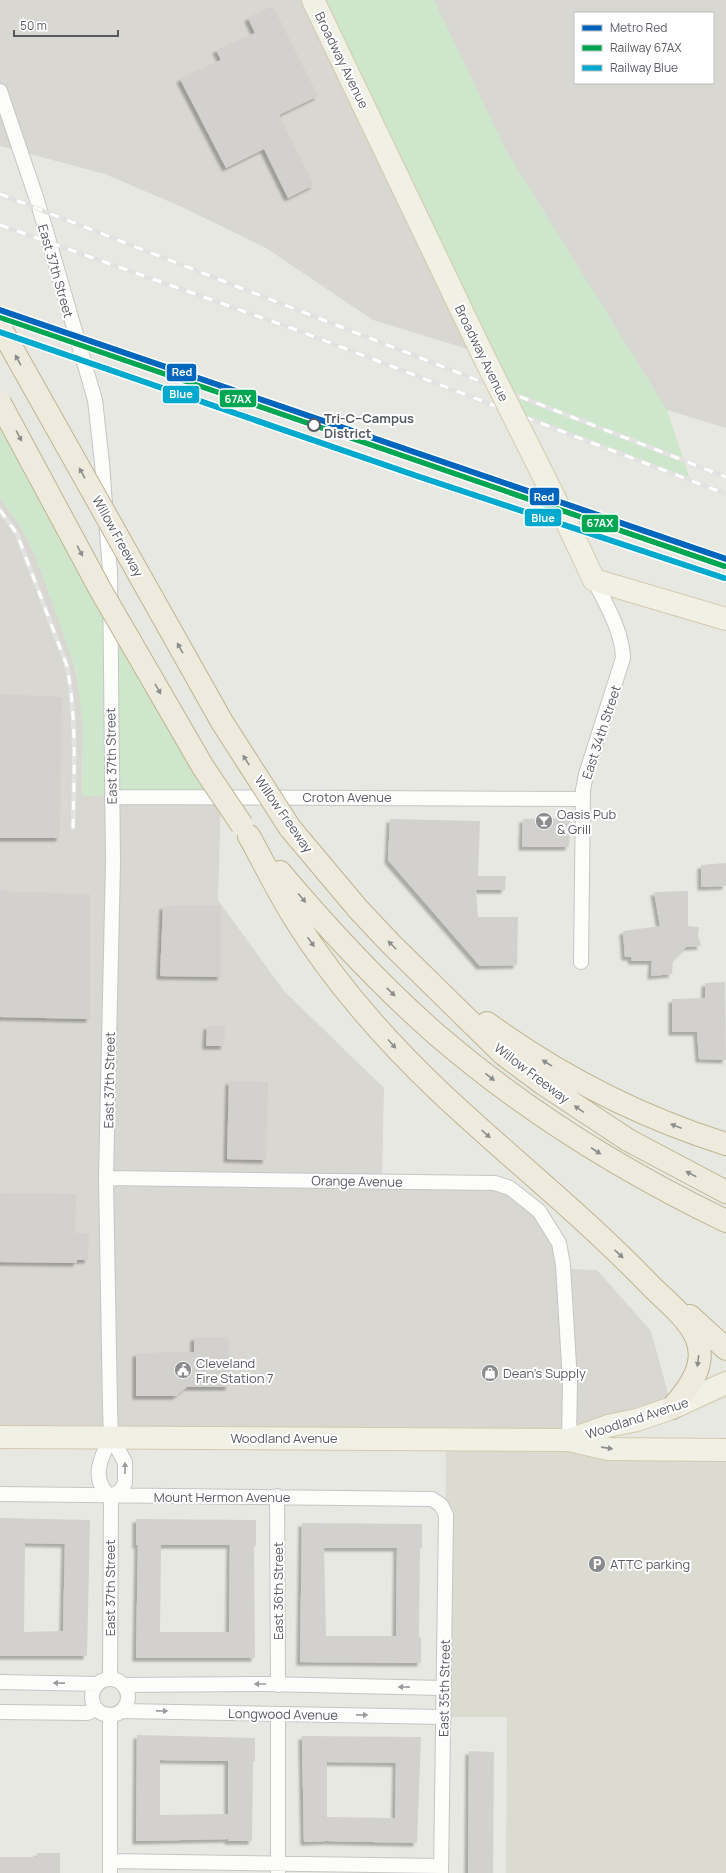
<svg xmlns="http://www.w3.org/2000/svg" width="726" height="1873" font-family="Manrope,sans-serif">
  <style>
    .industrial { fill: #d8d7d1; fill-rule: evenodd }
    .education { fill: #dbdbd1 }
    .green { fill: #cee7cc }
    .building { fill: #d2d1cd; fill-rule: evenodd; filter: url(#shadow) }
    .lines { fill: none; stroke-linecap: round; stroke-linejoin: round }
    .street-casing { stroke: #c5c6c4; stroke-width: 16 }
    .primary-casing { stroke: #d3caad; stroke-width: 24 }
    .highway-casing { stroke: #bfb490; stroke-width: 24 }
    .street { stroke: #fcfcfb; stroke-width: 14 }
    .primary { stroke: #f1f0e5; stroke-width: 22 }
    .highway { stroke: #eeebde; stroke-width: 22 }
    .rail-casing { stroke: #e2e2e1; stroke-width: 4.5 }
    .rail { stroke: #fff; stroke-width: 3; stroke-dasharray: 9; stroke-linecap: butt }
    .primary-bridge-casing { stroke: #d3caad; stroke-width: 24; stroke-linecap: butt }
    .highway-bridge-casing { stroke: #bfb490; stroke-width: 24; stroke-linecap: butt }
    .primary-bridge { stroke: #f1f0e5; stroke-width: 22 }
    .highway-bridge { stroke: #eeebde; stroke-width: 22 }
    .rail-1-casing { stroke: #fff; stroke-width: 9 }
    .rail-2-casing { stroke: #fff; stroke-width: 9 }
    .rail-1 { stroke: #00a651; stroke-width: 6 }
    .rail-2 { stroke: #00a9ce; stroke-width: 6 }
    .metro-1-casing { stroke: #fff; stroke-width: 9 }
    .metro-1 { stroke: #0065bd; stroke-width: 6 }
    .oneway { fill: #8c8d8d }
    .oneway2 { fill: #8d8f8f }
    .oneway3 { fill: #999b9f }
    .stop-dot { fill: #fff; stroke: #575b61; stroke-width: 2 }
    .labels { text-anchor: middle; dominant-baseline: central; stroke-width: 4; stroke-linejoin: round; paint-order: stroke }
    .street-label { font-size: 13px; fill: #575b61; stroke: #fff }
    .stop-label { font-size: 13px; font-weight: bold; fill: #575b61; stroke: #fff; text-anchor: start }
    .poi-label { font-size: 13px; fill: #575b61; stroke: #fff; text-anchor: start }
    .line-badge { stroke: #fff; stroke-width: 1.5 }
    .badge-label { font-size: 11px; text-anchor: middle; font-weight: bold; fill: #fff }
  </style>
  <defs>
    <filter id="shadow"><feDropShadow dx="-3.5" dy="3.5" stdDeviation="1" flood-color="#0004"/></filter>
  </defs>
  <rect width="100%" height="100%" fill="#e8e8e2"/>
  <path class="industrial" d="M0 0H726V428L373 320 266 248 184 208 105 174 0 146ZM575 13H713V83H575Z
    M0 498 20 525 36 557 72 657 80 691 83 727 82 796 221 797 218 900 284 991 384 1088 382 1181 495 1183 539 1211 563 1269 597 1270 651 1331 672 1408 569 1440 0 1437Z"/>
  <path class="education" d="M446 1440 726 1450V1873H506L507 1717H444Z"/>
  <path class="green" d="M313 0H434L507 152 667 410 691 482 512 412Z
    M0 403 221 797 82 796 83 727 76 671 36 557 20 525 0 498Z"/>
  <path class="building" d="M273 6 318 96 279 115 314 185 288 198 264 149 226 168 180 79 221 60 216 50 255 33 248 18Z
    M0 694 62 697 60 838H0Z
    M570 818 569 847H522L523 819Z
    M390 819 480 821 478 876H506L505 890H476L478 917H518L517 965 480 966 388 860Z
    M726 863V886L701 887V865Z
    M0 891 90 894V1019L0 1017Z
    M688 891V926L699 927 698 935 701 946 686 947 673 960 672 974 651 976 652 961H632L631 957H625L623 931 660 926 654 892Z
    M221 905V977L160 976 163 906Z
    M725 982 726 1060 699 1059 697 1032H672V999L705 998V983Z
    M207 1026H225L224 1046H206Z
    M229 1081 268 1082 266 1160 227 1159Z
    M0 1193 76 1194 75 1233H89L88 1260H77V1263L0 1262Z
    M194 1337H229V1387H187L176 1396H136V1353L194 1352Z
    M0 1518 90 1520 87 1656H0ZM25 1543 65 1544 63 1631 24 1632Z
    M136 1519 256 1520V1546H254L255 1658H136L138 1545H136ZM161 1545H230L229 1632H160Z
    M302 1523 422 1524V1548H420L419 1637H421V1663L300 1662ZM324 1548H397L396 1636H326Z
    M137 1735 255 1738V1761H253L252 1841H228V1839L136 1841ZM160 1760 228 1761V1814L160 1815Z
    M302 1736 421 1737 417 1843 327 1841 304 1842ZM327 1762 396 1763 395 1818 327 1817Z
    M469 1751 494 1752 493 1873H468Z
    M37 1853H60V1873H0V1857H37Z"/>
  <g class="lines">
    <defs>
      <path id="street" d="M0 91 37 200 95 400 102 463 110 572 113 862 106 1178 110 1407 111 1437 125 1462V1483L121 1490 111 1497
        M112 797 583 799
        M581 962 583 790 586 774 623 658C622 630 606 605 594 580
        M106 1178 495 1183 510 1188 539 1211 559 1243 563 1265 570 1382 569 1440
        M0 1494 432 1499 441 1505 446 1515 441 1873
        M277 1496 278 1685
        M111 1497C89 1480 101 1457 111 1437
        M92 1697a18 18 0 1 1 36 0a18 18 0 1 1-36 0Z
        M110 1679 111 1497
        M0 1682 98 1684
        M123 1685 265 1684 443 1688
        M123 1711 444 1717
        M0 1712 87 1713 96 1709
        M110 1861 441 1866
        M110 1873V1716
        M278 1873V1714"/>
      <path id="primary" d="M313 0 483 355
        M571 531 594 580 726 619
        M0 1437 569 1440 608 1449 726 1450
        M569 1440 608 1426 637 1420 672 1408 726 1383"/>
      <path id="highway" d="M290 828 358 909 391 944 503 1054 542 1083 628 1140 726 1192
        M249 836C264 863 277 890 293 916 333 981 386 1041 441 1093 510 1158 585 1217 651 1286 666 1301 687 1317 696 1337 708 1364 689 1389 672 1408
        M280 872C329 930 380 985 437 1035 524 1110 622 1171 726 1221
        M487 1023C560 1076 640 1117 726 1144
        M690 1316 726 1349"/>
    </defs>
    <use href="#street" class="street-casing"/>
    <use href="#primary" class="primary-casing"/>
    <use href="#highway" class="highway-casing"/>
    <use href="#street" class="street"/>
    <use href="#primary" class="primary"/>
    <use href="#highway" class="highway"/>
    <defs>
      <path id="rail" d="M0 194 726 477
        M0 225 294 329 726 494
        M0 510 17 534 67 666C77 720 74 774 73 828"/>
    </defs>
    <use href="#rail" class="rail-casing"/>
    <use href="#rail" class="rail"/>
    <defs>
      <path id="primary-bridge" d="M483 355 571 531"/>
      <path id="highway-bridge" d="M0 327 222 722 290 828
        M0 403 100 589 203 767 242 825"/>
    </defs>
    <use href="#primary-bridge" class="primary-bridge-casing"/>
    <use href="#highway-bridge" class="highway-bridge-casing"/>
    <use href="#primary-bridge" class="primary-bridge"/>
    <use href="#highway-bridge" class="highway-bridge"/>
    <defs>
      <path id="rail-1" d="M0 317 724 566"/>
      <path id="rail-2" d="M0 332 417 476 724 578"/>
    </defs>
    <use href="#rail-1" class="rail-1-casing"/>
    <use href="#rail-2" class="rail-2-casing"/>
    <use href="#rail-1" class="rail-1"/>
    <use href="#rail-2" class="rail-2"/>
    <defs>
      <path id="metro-1" d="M0 310 726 559"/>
    </defs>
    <use href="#metro-1" class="metro-1-casing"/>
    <use href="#metro-1" class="metro-1"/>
  </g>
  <defs><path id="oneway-solid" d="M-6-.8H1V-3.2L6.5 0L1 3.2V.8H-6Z"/></defs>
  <g class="oneway">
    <use href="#oneway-solid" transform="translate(18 360) rotate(-119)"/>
    <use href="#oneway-solid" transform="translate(19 436) rotate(62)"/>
    <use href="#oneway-solid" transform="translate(82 473) rotate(-119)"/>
    <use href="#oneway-solid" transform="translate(80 551) rotate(62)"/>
    <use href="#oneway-solid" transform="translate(180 648) rotate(-119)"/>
    <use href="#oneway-solid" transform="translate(158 689) rotate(60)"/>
    <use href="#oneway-solid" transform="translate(246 760) rotate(-123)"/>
    <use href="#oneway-solid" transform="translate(302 898) rotate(50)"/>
    <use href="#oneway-solid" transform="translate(311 942) rotate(55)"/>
    <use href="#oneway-solid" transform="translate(392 945) rotate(-135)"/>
    <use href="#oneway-solid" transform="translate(391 992) rotate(44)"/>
    <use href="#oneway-solid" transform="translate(392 1044) rotate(48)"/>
    <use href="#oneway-solid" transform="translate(547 1063) rotate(-148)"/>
    <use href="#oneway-solid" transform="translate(490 1077) rotate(38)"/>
    <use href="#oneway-solid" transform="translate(579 1109) rotate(-146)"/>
    <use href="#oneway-solid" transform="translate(676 1126) rotate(-159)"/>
    <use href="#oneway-solid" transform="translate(486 1134) rotate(42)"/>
    <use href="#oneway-solid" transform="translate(596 1151) rotate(33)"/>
    <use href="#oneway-solid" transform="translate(691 1174) rotate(-153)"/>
    <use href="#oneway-solid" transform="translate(619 1254) rotate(43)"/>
    <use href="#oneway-solid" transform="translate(698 1361) rotate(97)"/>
  </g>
  <use class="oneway2" href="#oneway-solid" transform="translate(607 1448) rotate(8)"/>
  <g class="oneway3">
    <use href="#oneway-solid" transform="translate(125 1468) rotate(-90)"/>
    <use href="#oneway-solid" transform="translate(59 1683) rotate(-179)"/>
    <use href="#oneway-solid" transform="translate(260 1684) rotate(-180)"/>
    <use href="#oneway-solid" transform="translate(404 1687) rotate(-179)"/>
    <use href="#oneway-solid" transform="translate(162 1711) rotate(1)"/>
    <use href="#oneway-solid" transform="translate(362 1715) rotate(1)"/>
  </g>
  <defs>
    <symbol id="bar-disc" viewBox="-11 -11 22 22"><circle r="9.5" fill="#8a8c8e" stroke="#fff"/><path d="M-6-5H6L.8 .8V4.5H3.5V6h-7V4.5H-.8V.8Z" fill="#fff"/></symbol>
    <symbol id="civic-disc" viewBox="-11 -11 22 22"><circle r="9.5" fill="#8a8c8e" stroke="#fff"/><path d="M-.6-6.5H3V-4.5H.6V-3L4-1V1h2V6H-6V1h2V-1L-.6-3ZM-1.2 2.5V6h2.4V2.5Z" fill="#fff"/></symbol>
    <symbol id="shop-disc" viewBox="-11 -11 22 22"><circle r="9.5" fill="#8a8c8e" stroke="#fff"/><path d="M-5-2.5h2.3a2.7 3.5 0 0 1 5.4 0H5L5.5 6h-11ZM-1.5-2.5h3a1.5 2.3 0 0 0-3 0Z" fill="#fff"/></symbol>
    <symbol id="parking-disc" viewBox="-11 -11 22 22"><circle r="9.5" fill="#8a8c8e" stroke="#fff"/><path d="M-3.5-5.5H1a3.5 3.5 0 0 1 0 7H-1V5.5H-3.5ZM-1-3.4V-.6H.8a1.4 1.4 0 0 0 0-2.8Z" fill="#fff"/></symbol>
  </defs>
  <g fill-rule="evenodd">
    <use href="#bar-disc" x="534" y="811" width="20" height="20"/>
    <use href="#civic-disc" x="173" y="1360" width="20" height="20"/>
    <use href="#shop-disc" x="480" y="1363" width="20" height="20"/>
    <use href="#parking-disc" x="587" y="1554" width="20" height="20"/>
  </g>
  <circle class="stop-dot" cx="314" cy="425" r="6"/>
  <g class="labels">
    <g class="street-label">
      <text transform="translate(342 60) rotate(64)">Broadway Avenue</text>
      <text transform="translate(56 271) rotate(74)">East 37th Street</text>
      <text transform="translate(482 353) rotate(64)">Broadway Avenue</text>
      <text transform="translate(118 536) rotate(61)">Willow Freeway</text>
      <text transform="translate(601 732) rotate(-72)">East 34th Street</text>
      <text transform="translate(111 756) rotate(-91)">East 37th Street</text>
      <text x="347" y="797">Croton Avenue</text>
      <text transform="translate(284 814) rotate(55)">Willow Freeway</text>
      <text transform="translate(532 1073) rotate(37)">Willow Freeway</text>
      <text transform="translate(109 1080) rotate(-89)">East 37th Street</text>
      <text transform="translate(357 1181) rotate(1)">Orange Avenue</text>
      <text transform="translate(637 1418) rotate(-18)">Woodland Avenue</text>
      <text x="284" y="1438">Woodland Avenue</text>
      <text x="222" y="1497">Mount Hermon Avenue</text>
      <text transform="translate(110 1588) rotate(-90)">East 37th Street</text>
      <text transform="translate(278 1591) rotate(-90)">East 36th Street</text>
      <text transform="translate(444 1688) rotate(-89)">East 35th Street</text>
      <text transform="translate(283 1714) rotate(1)">Longwood Avenue</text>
    </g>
    <g class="stop-label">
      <text x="324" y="418">Tri-C–Campus<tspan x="324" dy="15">District</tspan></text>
    </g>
    <g class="poi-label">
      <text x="557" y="814">Oasis Pub<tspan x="557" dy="15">&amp; Grill</tspan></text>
      <text x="196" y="1363">Cleveland<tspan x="196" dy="15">Fire Station 7</tspan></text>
      <text x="503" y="1373">Dean's Supply</text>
      <text x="610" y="1564">ATTC parking</text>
    </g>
  </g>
  <g class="line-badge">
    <rect x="166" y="363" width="31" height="19" rx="4" fill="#0065bd"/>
    <rect x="162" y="385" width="38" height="19" rx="4" fill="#00a9ce"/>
    <rect x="219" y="389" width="38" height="19" rx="4" fill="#00a651"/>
    <rect x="529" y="487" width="31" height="19" rx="4" fill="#0065bd"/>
    <rect x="524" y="508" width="38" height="19" rx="4" fill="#00a9ce"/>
    <rect x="581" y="514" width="38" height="19" rx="4" fill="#00a651"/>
  </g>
  <g class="badge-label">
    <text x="182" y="376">Red</text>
    <text x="181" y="398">Blue</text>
    <text x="238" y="403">67AX</text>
    <text x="544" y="501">Red</text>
    <text x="543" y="522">Blue</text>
    <text x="600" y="527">67AX</text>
  </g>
  <rect x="574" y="12" width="140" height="72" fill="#ffffff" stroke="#bcbdc0"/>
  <rect x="582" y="25" width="20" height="6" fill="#0065bd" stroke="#bcbdc0"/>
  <text x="610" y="32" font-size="12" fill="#575b61">Metro Red</text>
  <rect x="582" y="45" width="20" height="6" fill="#00a651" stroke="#bcbdc0"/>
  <text x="610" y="52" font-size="12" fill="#575b61">Railway 67AX</text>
  <rect x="582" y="65" width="20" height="6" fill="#00a9ce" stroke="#bcbdc0"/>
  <text x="610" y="72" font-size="12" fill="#575b61">Railway Blue</text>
  <path d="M14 30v6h104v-6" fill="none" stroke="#575b61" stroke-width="2"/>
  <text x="20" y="30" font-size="12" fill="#575b61" stroke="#ffffff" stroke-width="3" paint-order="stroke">50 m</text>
</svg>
